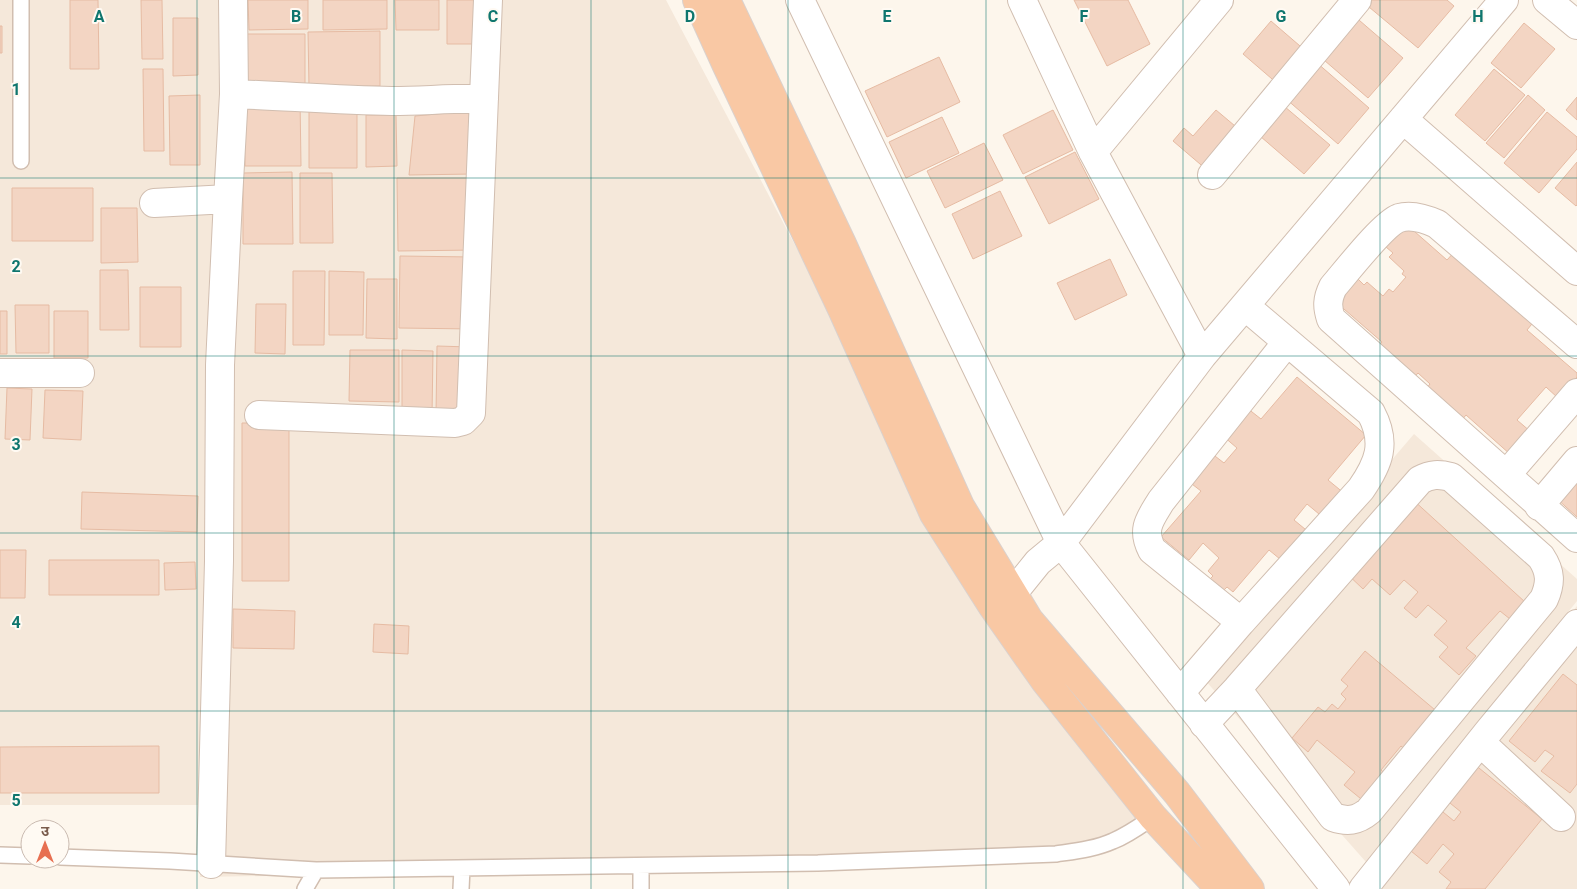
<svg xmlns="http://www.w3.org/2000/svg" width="1577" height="889" font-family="Roboto,'Noto Sans Devanagari',sans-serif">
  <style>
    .residential { fill: #f5e8da }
    .building { fill: #f3d5c3; stroke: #e6bba3 }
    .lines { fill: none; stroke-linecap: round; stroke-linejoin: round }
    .service-casing { stroke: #d1beb0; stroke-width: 18 }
    .minor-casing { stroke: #d1beb0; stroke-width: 30 }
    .trunk-casing { stroke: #dad1cd; stroke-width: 30 }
    .service { stroke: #fff; stroke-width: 15 }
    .minor { stroke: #fff; stroke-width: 28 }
    .trunk { stroke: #f9c8a4; stroke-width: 28 }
    .grid { fill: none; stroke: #0f766e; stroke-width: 1; stroke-opacity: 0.55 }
    .grid-label { font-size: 16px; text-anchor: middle; font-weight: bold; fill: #0f766e; stroke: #fffaf3; stroke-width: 4; stroke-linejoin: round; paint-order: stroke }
  </style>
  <rect width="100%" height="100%" fill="#fdf6ec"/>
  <path class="residential" d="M0 0H666L816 285 948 563 1057 720 1157 827 1101 851 1074 858 1014 864 200 877 199 805H0Z
    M1414 434 1577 579V601L1366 862 1204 679Z
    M1577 606V889H1363L1356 880Z"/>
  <path class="building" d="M70 0H98L99 69H70Z
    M141 0H162L163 59H142Z
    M248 0H308V29L249 30Z
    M323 0H387V29L323 30Z
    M395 0H439V30H396Z
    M447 0H483L484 44H447Z
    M1074 0H1128L1150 44 1107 66Z
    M1365 0H1447L1454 6 1418 48 1363 2Z
    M1352 14 1403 58 1368 98 1317 54Z
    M173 18H198V75L173 76Z
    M1271 21 1307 52 1279 85 1243 54Z
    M1524 23 1555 49 1521 88 1491 63Z
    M0 26H2V53H0Z
    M380 31V86L309 87 308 32Z
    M242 34H305V87L243 88Z
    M939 57 960 102 887 137 865 91Z
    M1316 62 1369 108 1338 144 1285 98Z
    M143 69H163L164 151H144Z
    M1494 69 1525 95 1485 141 1455 115Z
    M200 95V165H170L169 96Z
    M1528 95 1545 110 1504 158 1486 143Z
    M1577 97V120L1566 110Z
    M244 99H300L301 166H245Z
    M1278 101 1330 145 1304 174 1253 130Z
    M309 107H357V168H309Z
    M1053 110 1073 150 1023 174 1003 135Z
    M1216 110 1241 131 1207 170 1173 141 1184 128 1193 136Z
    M469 111 473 174 409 175 415 116Z
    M1547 112 1577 137V149L1539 193 1504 163Z
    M366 115H396L397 166 366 167Z
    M942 117 959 153 906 178 889 142Z
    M984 143 1003 180 945 208 927 171Z
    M1075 152 1099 199 1049 224 1025 177Z
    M1577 162V205L1576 206 1555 188Z
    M292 172 293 244H243V173Z
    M300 173H332L333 243H300Z
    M397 178H475L476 250 398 251Z
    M12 188H93V241H12Z
    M1000 191 1022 236 973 259 952 214Z
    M101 208H137L138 262 101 263Z
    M1406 224 1447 260 1456 250 1536 319 1527 330 1577 373V377L1558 398 1546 387 1517 420 1531 432 1511 455 1466 415 1461 421 1425 390 1430 384 1418 373 1408 384 1376 349 1382 342 1337 303 1358 279 1364 285 1367 282 1383 296 1389 289 1393 292 1406 277 1402 274 1404 271 1389 257 1393 253 1386 247Z
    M400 256 473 257V329L399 328Z
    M1110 259 1127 295 1075 320 1057 283Z
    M100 270H128L129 330H100Z
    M293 271H325L324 345H293Z
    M329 271 364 272 363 335H329Z
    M367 279H397V339L366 338Z
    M140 287H181V347H140Z
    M256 304H286L285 354 255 353Z
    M15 305H49V353H16Z
    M0 311H7V354H0Z
    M54 311H88V358H54Z
    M437 346 470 347 469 415 436 414Z
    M350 350H399V402L349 401Z
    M402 350 433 351 432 416 402 415Z
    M1297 377 1366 435 1328 480 1345 494 1325 519 1307 504 1294 520 1311 534 1286 564 1269 550 1233 592 1227 587 1223 591 1209 580 1213 576 1208 571 1219 558 1203 543 1189 560 1161 537 1201 491 1188 481 1211 453 1224 463 1237 448 1223 436 1247 408 1261 419Z
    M7 388 32 389 30 440 5 439Z
    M45 390 83 391 81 440 43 438Z
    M242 423H289V581H242Z
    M1577 479V517L1554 496Z
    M82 492 198 496 197 532 81 529Z
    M1411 498 1525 602 1510 619 1500 611 1466 648 1476 656 1459 675 1439 657 1448 647 1434 635 1447 621 1428 605 1416 618 1404 608 1418 592 1404 580 1390 595 1372 579 1363 589 1344 571Z
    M0 550H26L25 598H0Z
    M49 560H159V595H49Z
    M195 562 196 589 165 590 164 563Z
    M233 609 295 611 294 649 233 648Z
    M374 624 409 626 408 654 373 652Z
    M1365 651 1441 715 1409 753 1401 746 1381 770 1389 777 1366 803 1344 785 1355 772 1317 740 1308 752 1292 738 1318 707 1325 712 1332 704 1338 709 1346 699 1341 694 1348 686 1341 680Z
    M1563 674 1577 685V784L1570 793 1541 771 1554 756 1545 750 1535 762 1509 741Z
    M159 746V793H0V747Z
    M1474 764 1542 819 1485 889H1446L1451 882 1439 872 1454 854 1443 844 1427 864 1406 847 1438 808 1454 821 1461 812 1445 799Z"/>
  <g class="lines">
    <defs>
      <path id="service" d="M21 0V161
        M0 855 30 856
        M60 857 170 861 316 870 818 863 1056 854C1076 851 1095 849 1113 841 1128 835 1140 826 1153 817
        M305 889 316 870
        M461 889 462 868
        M641 889V866"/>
      <path id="minor" d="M800 0 1061 543 1336 889
        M1022 0 1093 152 1202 356
        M1547 0 1577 25
        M234 94C286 96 339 100 392 101 423 101 453 98 484 99
        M1403 119 1577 271
        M1093 152 1219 0
        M1212 175 1357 0
        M228 199 234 94 233 0
        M154 203 228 199 220 365 219 561 211 864
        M1577 344 1437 224C1426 219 1412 214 1399 218 1383 224 1346 272 1333 287 1327 299 1327 307 1331 319L1577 538
        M0 373H80
        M259 415 455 423 463 421 471 413 488 0
        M1507 474 1577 393
        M1539 506 1577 461
        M994 606 1013 593 1038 562 1061 543 1202 356 1504 0
        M1241 622 1152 550C1141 529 1150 519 1161 501L1287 342
        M1180 693 1241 622 1361 489C1379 463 1387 443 1371 413L1245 306
        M1204 724 1237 689 1420 480C1431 474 1439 474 1451 477L1541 557C1551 572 1551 583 1544 599L1369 811C1357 821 1347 822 1333 817L1237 689
        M1480 742 1561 817
        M1363 889 1488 732 1577 624"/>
      <path id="trunk" d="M697 0 727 66 842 309 934 514 993 607 1045 681 1153 817 1220 889
        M726 0 842 244 960 506 1029 620 1177 793 1250 889"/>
    </defs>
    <use href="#service" class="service-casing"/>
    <use href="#minor" class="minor-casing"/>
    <use href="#trunk" class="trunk-casing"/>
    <use href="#service" class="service"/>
    <use href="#minor" class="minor"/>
    <use href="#trunk" class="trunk"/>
  </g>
  <path class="grid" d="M197 0V889M394 0V889M591 0V889M788 0V889M986 0V889M1183 0V889M1380 0V889M0 178H1577M0 356H1577M0 533H1577M0 711H1577"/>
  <g class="grid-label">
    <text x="99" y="22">A</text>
    <text x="296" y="22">B</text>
    <text x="493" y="22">C</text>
    <text x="690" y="22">D</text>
    <text x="887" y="22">E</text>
    <text x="1084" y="22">F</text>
    <text x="1281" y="22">G</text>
    <text x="1478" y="22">H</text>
    <text x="16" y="95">1</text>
    <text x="16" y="272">2</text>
    <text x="16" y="450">3</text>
    <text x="16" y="628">4</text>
    <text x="16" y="806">5</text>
  </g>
  <g transform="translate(45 844)"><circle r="24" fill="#fffaf3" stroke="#cabbb1"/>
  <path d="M0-4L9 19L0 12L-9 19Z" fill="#e76f51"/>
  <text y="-8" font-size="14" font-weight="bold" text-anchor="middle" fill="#7a5c4d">उ</text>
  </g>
</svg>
